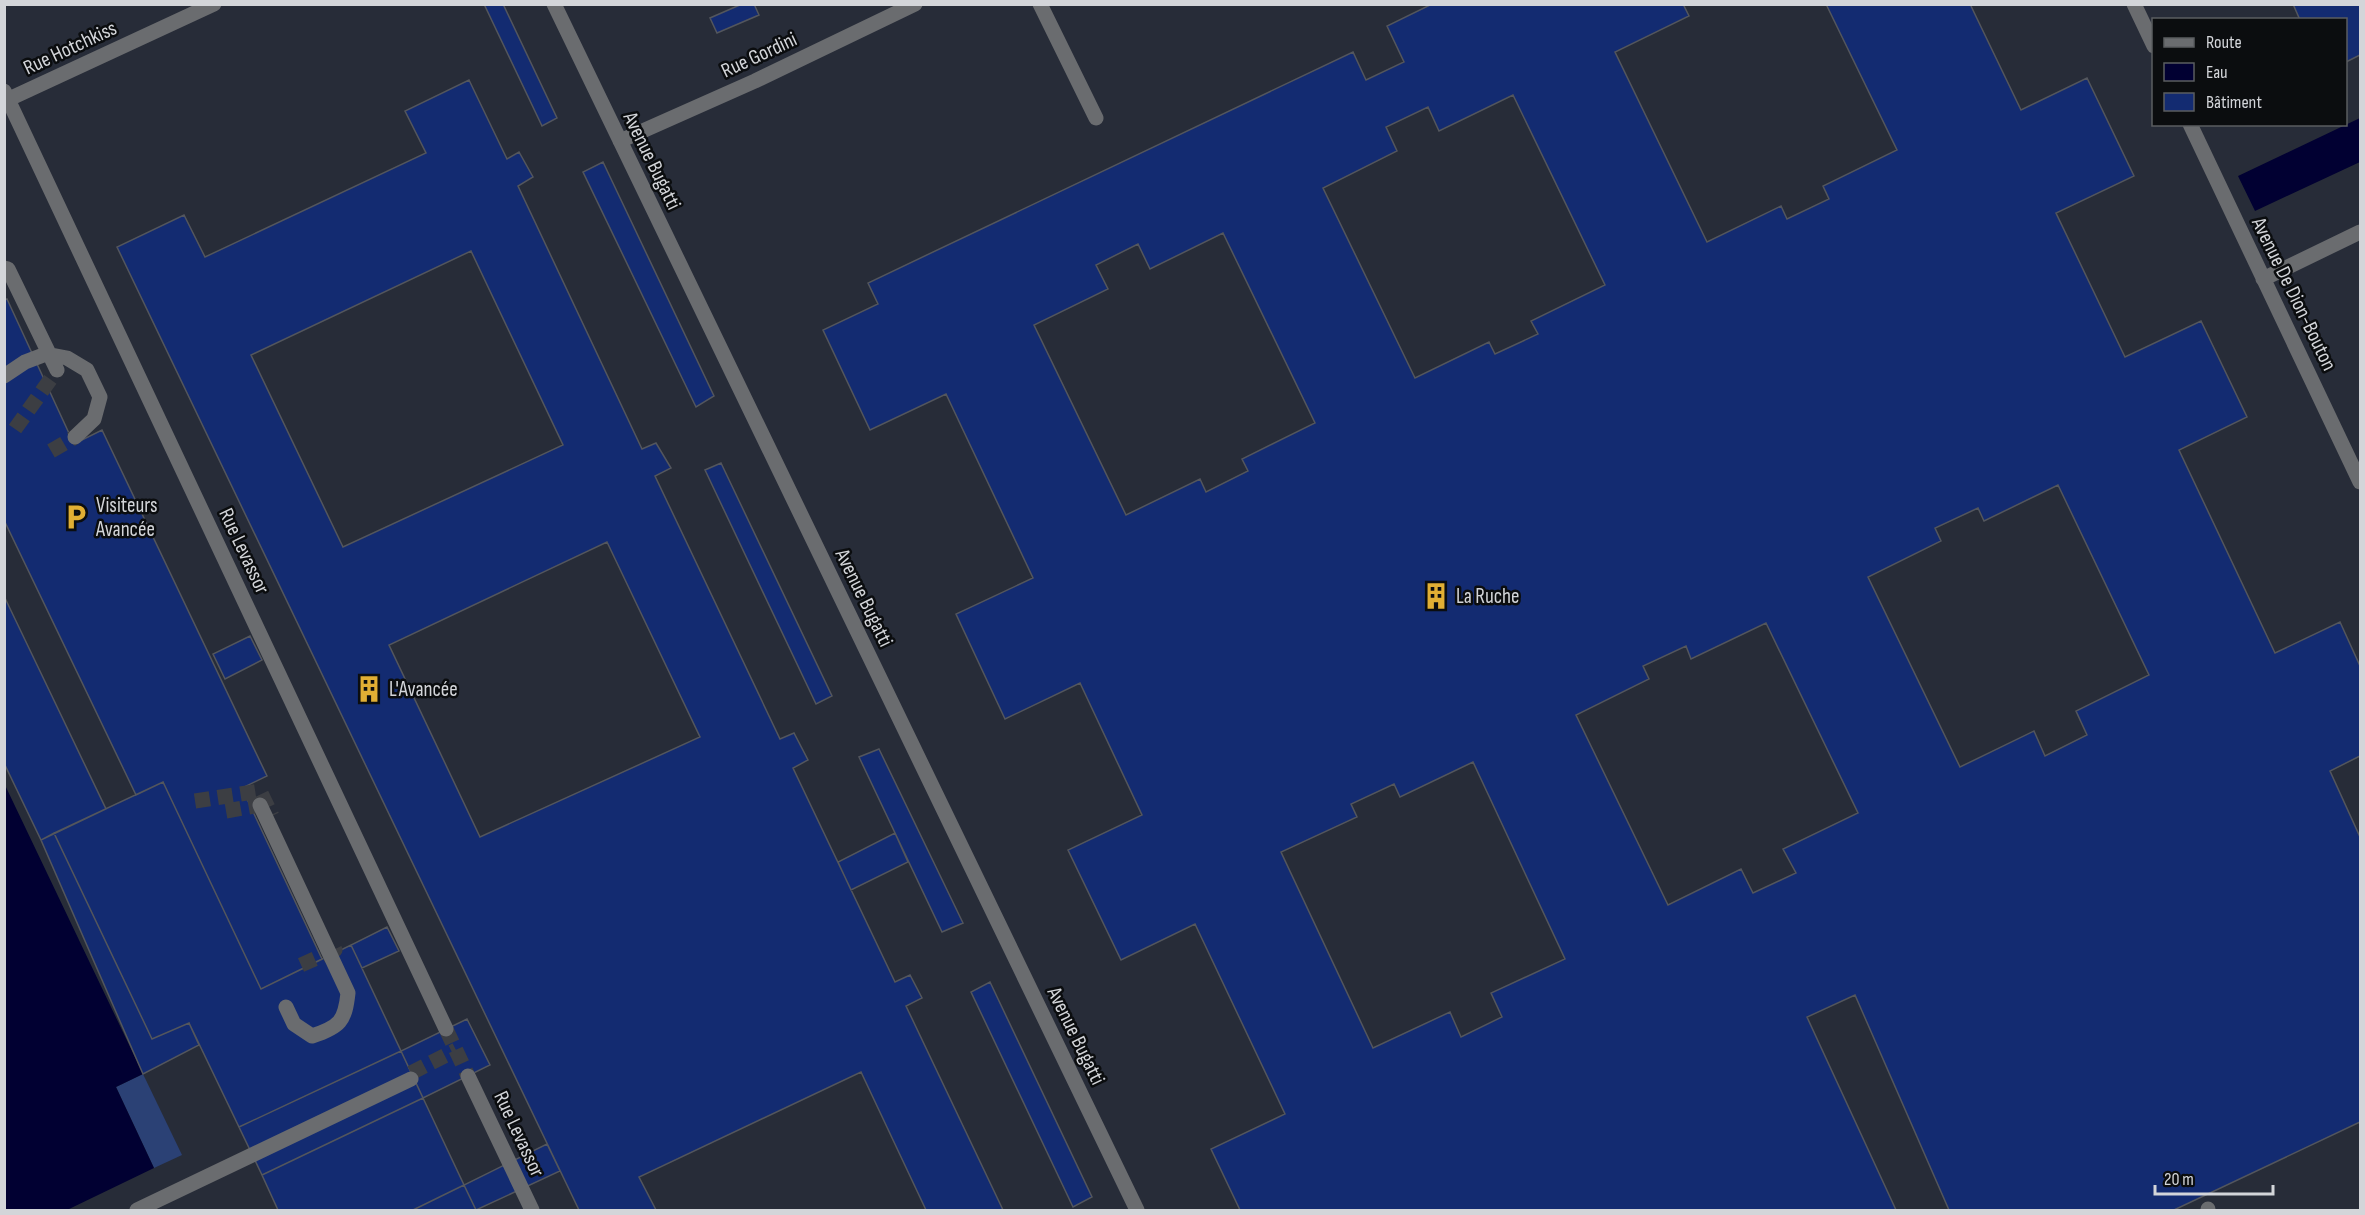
<svg xmlns="http://www.w3.org/2000/svg" width="2365" height="1215" font-family="'Sofia Sans Condensed',sans-serif">
  <style>
    .built { fill: #272c38; fill-rule: evenodd }
    .green { fill: #2b4175 }
    .water { fill: #010032 }
    .building { fill: #132b71; stroke: #53565d; stroke-width: 1.5; fill-rule: evenodd }
    .lines { fill: none; stroke-linecap: round; stroke-linejoin: round }
    .minor-tunnel { stroke: #3c3e43; stroke-width: 15; stroke-dasharray: 15 8; stroke-linecap: butt }
    .minor { stroke: #6a6c6f; stroke-width: 15 }
    .labels { text-anchor: middle; dominant-baseline: central; stroke-width: 5; stroke-linejoin: round; paint-order: stroke }
    .street-label { font-size: 21px; fill: #d3d5d9; stroke: #0b0d0f }
    .poi-label { font-size: 21px; fill: #d3d5d9; stroke: #0b0d0f; text-anchor: start }
  </style>
  <rect width="100%" height="100%" fill="#212329"/>
  <path class="built" d="M5 5H2360V1210H5ZM2154 20H2346V124H2154Z"/>
  <path class="green" d="M143 1074 182 1155 154 1168 116 1087Z"/>
  <path class="water" d="M2360 118V162L2255 211 2238 176Z
    M4 783 143 1074 116 1087 154 1168 67 1210H5Z"/>
  <path class="building" d="M484 4H503L557 118 542 126Z
    M742 4H754L759 15 717 33 710 18Z
    M1432 4H1683L1689 16 1615 52 1707 242 1781 206 1787 219 1829 199 1823 186 1897 150 1826 4H1970L2021 110 2087 78 2134 176 2056 213 2125 357 2201 321 2247 417 2179 450 2275 653 2340 622 2360 666V756L2330 771 2360 837V1122L2174 1210H1949L1855 995 1807 1017 1896 1210H1240L1211 1149 1285 1114 1195 924 1121 960 1068 850 1142 815 1080 683 1005 719 956 614 1033 578 946 394 870 430 823 330 878 304 868 283 1353 52 1366 80 1404 62 1387 26ZM1513 95 1605 285 1531 321 1538 334 1495 354 1489 342 1415 378 1323 188 1397 151 1386 127 1428 107 1439 131ZM1223 233 1315 423 1242 459 1248 471 1206 492 1200 479 1126 515 1034 325 1108 289 1096 265 1138 244 1150 269ZM2058 485 2149 675 2076 711 2087 735 2045 756 2034 731 1960 767 1868 577 1941 541 1935 528 1978 508 1984 521ZM1766 623 1858 813 1783 849 1796 873 1753 893 1741 869 1668 905 1576 715 1649 679 1643 666 1686 646 1691 659ZM1473 762 1565 959 1491 993 1502 1017 1461 1037 1450 1012 1373 1048 1281 852 1357 817 1351 804 1394 784 1400 797Z
    M2293 4H2360V55L2346 62V20H2300Z
    M469 80 507 159 519 152 533 177 518 186 642 449 656 443 671 468 655 476 780 739 794 733 808 760 793 768 895 982 910 975 922 998 906 1006 1003 1210H926L861 1072 639 1177 656 1210H579L117 247 184 215 205 257 426 153 405 111ZM471 251 563 445 343 547 251 355ZM607 542 700 737 480 837 389 645Z
    M603 162 714 396 696 407 583 172Z
    M7 299 74 444 102 430 267 776 242 788 322 959 261 989 163 782 136 795 4 520V300Z
    M721 463 832 696 816 704 705 470Z
    M4 596 106 809 41 840 4 763Z
    M250 636 262 660 225 679 213 654Z
    M879 749 963 923 942 932 859 757Z
    M163 782 261 989 351 945 401 1051 239 1127 189 1023 152 1039 54 833Z
    M54 833 152 1039 189 1023 199 1045 143 1074 41 840Z
    M895 833 908 862 851 890 838 862Z
    M387 927 399 951 362 968 351 945Z
    M990 982 1092 1197 1073 1207 971 992Z
    M467 1019 490 1065 423 1098 401 1051Z
    M401 1051 423 1098 262 1175 239 1127Z
    M423 1098 464 1185 413 1210H278L262 1175Z
    M547 1144 560 1171 476 1210 464 1185Z
    M464 1185 476 1210H413Z"/>
  <g class="lines">
    <path class="minor-tunnel" d="M15 429 57 370
      M51 451 75 437
      M195 801 260 791 272 816
      M226 811 260 805
      M301 965 335 950 332 944
      M446 1029 468 1076
      M411 1073 456 1050"/>
    <path class="minor" d="M554 4 1137 1210
      M1040 4 1096 118
      M2134 4 2154 46
      M4 91 446 1029
      M9 99 214 4
      M2190 124 2360 482
      M620 141 755 81 915 4
      M4 268 8 269 57 370
      M2263 279 2360 232
      M4 376 25 362 46 354 67 358 87 370 100 397 94 419 75 437
      M260 805 348 993C345 1021 340 1027 312 1036L294 1024 286 1007
      M468 1076 532 1210
      M2208 1209V1210
      M137 1210 411 1079"/>
  </g>
  <defs>
    <symbol id="parking-bare" viewBox="-9 -9 18 18"><path d="M-3.5-5.5H1a3.5 3.5 0 0 1 0 7H-1V5.5H-3.5ZM-1-3.4V-.6H.8a1.4 1.4 0 0 0 0-2.8Z" fill="#e1af34" stroke="#0b0d0f" stroke-width="2.5" paint-order="stroke"/></symbol>
    <symbol id="building-bare" viewBox="-9 -9 18 18"><path d="M-4-6H4V6H1V3H-1V6H-4ZM-2.5-4.3h1.7v1.8h-1.7ZM.8-4.3h1.7v1.8H.8ZM-2.5-1h1.7V.8h-1.7ZM.8-1h1.7V.8H.8Z" fill="#e1af34" stroke="#0b0d0f" stroke-width="2.5" paint-order="stroke"/></symbol>
  </defs>
  <g fill-rule="evenodd">
    <use href="#parking-bare" x="57" y="498" width="38" height="38"/>
    <use href="#building-bare" x="1417" y="577" width="38" height="38"/>
    <use href="#building-bare" x="350" y="670" width="38" height="38"/>
  </g>
  <g class="labels">
    <g class="street-label">
      <text transform="translate(70 48) rotate(-25)">Rue Hotchkiss</text>
      <text transform="translate(759 55) rotate(-25)">Rue Gordini</text>
      <text transform="translate(652 161) rotate(64)">Avenue Bugatti</text>
      <text transform="translate(2294 294) rotate(64)">Avenue De Dion-Bouton</text>
      <text transform="translate(244 551) rotate(65)">Rue Levassor</text>
      <text transform="translate(864 598) rotate(64)">Avenue Bugatti</text>
      <text transform="translate(1076 1036) rotate(64)">Avenue Bugatti</text>
      <text transform="translate(519 1134) rotate(65)">Rue Levassor</text>
    </g>
    <g class="poi-label">
      <text x="96" y="505">Visiteurs<tspan x="96" dy="24">Avancée</tspan></text>
      <text x="1456" y="596">La Ruche</text>
      <text x="389" y="689">L'Avancée</text>
    </g>
  </g>
  <rect width="2365" height="1215" fill="none" stroke="#d3d5d9" stroke-width="12"/>
  <rect x="2152" y="18" width="195" height="108" fill="#0b0d0f" stroke="#5b5d60" stroke-width="1.5"/>
  <rect x="2164" y="38" width="30" height="9" fill="#6a6c6f" stroke="#5b5d60" stroke-width="1.5"/>
  <text x="2206" y="48" font-size="18" fill="#d3d5d9">Route</text>
  <rect x="2164" y="63" width="30" height="18" fill="#010032" stroke="#5b5d60" stroke-width="1.5"/>
  <text x="2206" y="78" font-size="18" fill="#d3d5d9">Eau</text>
  <rect x="2164" y="93" width="30" height="18" fill="#132b71" stroke="#5b5d60" stroke-width="1.5"/>
  <text x="2206" y="108" font-size="18" fill="#d3d5d9">Bâtiment</text>
  <path d="M2155 1185v9h118v-9" fill="none" stroke="#d3d5d9" stroke-width="3"/>
  <text x="2164" y="1185" font-size="18" fill="#d3d5d9" stroke="#0b0d0f" stroke-width="4.5" paint-order="stroke">20 m</text>
</svg>
